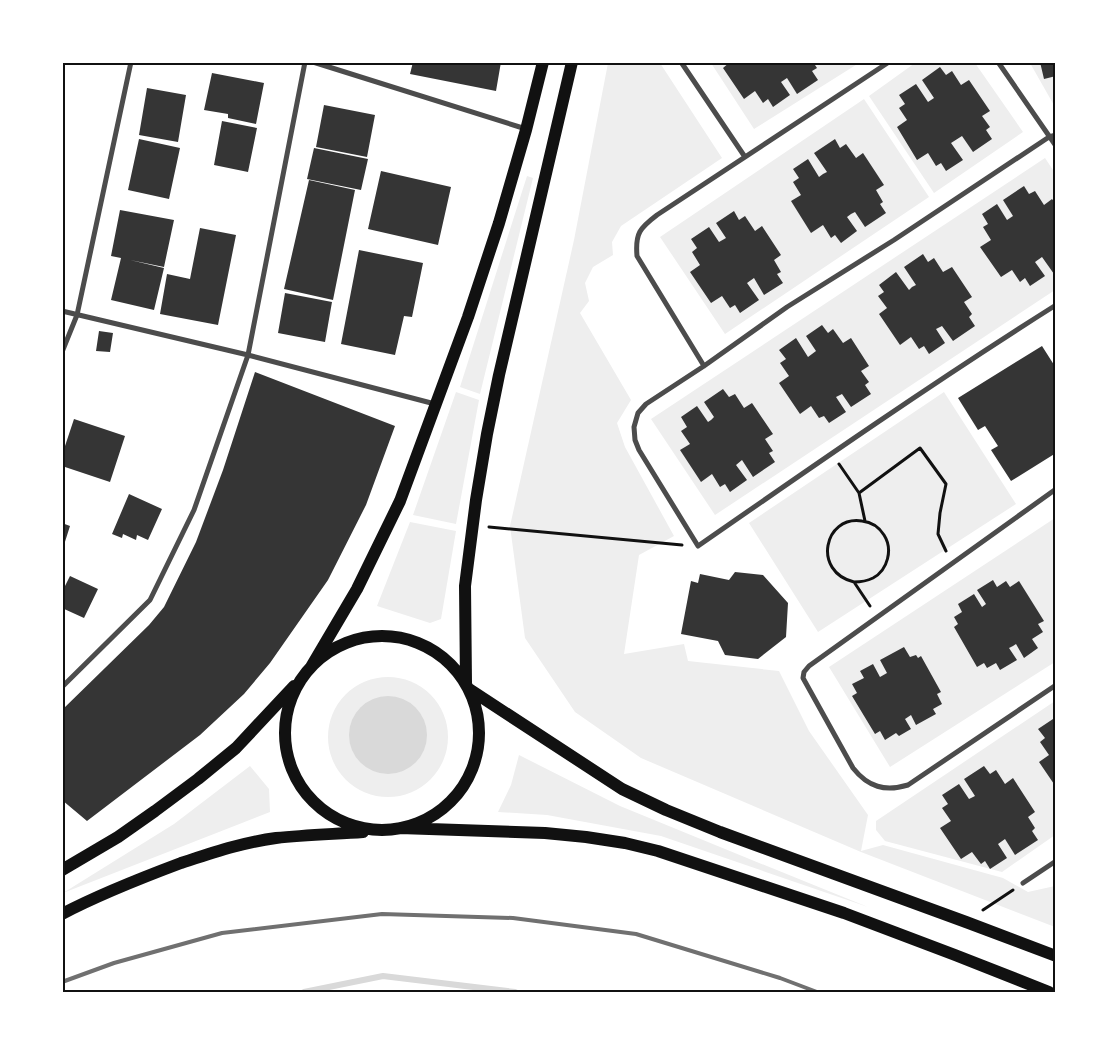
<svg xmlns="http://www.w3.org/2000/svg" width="1118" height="1055" font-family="Manrope,sans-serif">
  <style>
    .green { fill: #eee }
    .water { fill: #d9d9d9 }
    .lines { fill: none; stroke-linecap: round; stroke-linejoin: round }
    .stream { stroke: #d9d9d9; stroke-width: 6 }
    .building { fill: #353535 }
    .path { stroke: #111; stroke-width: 3 }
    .minor { stroke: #4c4c4c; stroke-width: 5 }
    .primary { stroke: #111; stroke-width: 12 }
    .rail { stroke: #707070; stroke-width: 4 }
    .neatline { fill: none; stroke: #111; stroke-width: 2 }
  </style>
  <rect width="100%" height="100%" fill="#fff"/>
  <path class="green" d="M608 63H660L722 158 621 226 612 242 613 255 593 267 585 283 589 301 580 313 631 400 617 423 625 447 674 536 639 555 624 654 684 644 688 661 779 671 809 731 868 815 861 851 883 845 1003 878 1028 892 1055 886V927L861 852 641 758 575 712 525 638 510 526 574 240Z
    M711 63H859L754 129Z
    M915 63H975L1023 132 934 193 869 96Z
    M1030 63H1055V107Z
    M864 99 929 197 725 334 660 237Z
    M1045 158 1055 173V290L715 515 651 419Z
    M527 176 533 178 480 394 460 387Z
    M456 392 479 400 456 524 413 515Z
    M944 392 1016 504 818 632 749 523Z
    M1055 518V662L890 767 829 667Z
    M410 522 456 531 441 619 430 623 377 606Z
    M328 737a60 60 0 1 1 120 0a60 60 0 1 1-120 0Z
    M1055 701V835L1002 872 885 841 876 830V821Z
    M519 755 620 806 747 858 868 907 661 836 547 815 498 812 511 785Z
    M250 766 269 789 270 812 63 893 174 824Z"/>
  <path class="water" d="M349 735a39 39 0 1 1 78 0a39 39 0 1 1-78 0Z"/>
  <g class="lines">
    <path class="stream" d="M304 992 383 976 515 992"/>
  </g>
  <path class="building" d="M413 62H501L496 91 410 74Z
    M730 62H813L817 68 812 71 818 80 797 94 787 78 781 82 790 95 773 107 768 99 763 103 755 91 744 99 723 68Z
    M1040 62H1056V76L1044 79Z
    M940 67 946 75 952 71 961 85 969 80 990 111 982 116 990 127 986 130 992 139 973 152 962 136 951 143 963 160 946 171 941 163 936 166 928 153 917 160 897 127 907 120 899 108 905 104 899 95 916 84 928 102 934 98 922 80Z
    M212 73 264 83 256 124 228 118V114L204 110Z
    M147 88 186 95 178 142 139 135Z
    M324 105 375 115 367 157 316 147Z
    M222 121 257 128 248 172 214 165Z
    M139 139 180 148 169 199 128 190Z
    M835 139 840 148 846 144 856 158 863 153 884 185 876 190 883 202 880 204 886 213 865 227 855 212 851 214 847 217 857 231 841 243 835 235 831 238 823 225 811 233 791 201 801 195 793 182 799 178 793 169 808 159 819 177 823 174 827 172 814 153Z
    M314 148 368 159 361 190 307 179Z
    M381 171 451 187 438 245 368 229Z
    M309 180 355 190 333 300 284 289Z
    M1024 186 1029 194 1035 191 1044 205 1052 199 1056 204V273L1054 274 1042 257 1035 262 1045 276 1030 286 1025 278 1020 282 1012 270 1001 277 980 247 991 240 983 227 988 224 982 214 997 204 1007 220 1013 216 1003 200Z
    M120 210 174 220 164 267 130 260 164 268 154 310 111 300 121 258 111 256Z
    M734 211 739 220 745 216 755 231 762 226 781 255 774 260 781 272 777 274 783 283 764 295 754 278 747 283 759 300 740 313 735 305 730 308 722 296 711 303 690 272 700 265 692 252 697 248 691 239 709 227 719 242 726 238 716 223Z
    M200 228 236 235 218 325 160 314 167 274 190 279Z
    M359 250 423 263 412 317 404 316 395 355 341 344Z
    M923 254 928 262 934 258 943 272 952 267 972 297 964 302 972 314 969 317 975 326 953 341 942 326 936 329 945 343 929 354 924 346 919 349 911 337 900 345 879 314 887 308 878 296 884 292 879 285 896 272 909 290 912 287 916 285 904 267Z
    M285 293 332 302 325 342 278 333Z
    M822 325 828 333 833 329 843 343 851 338 869 366 861 371 869 382 865 385 871 394 851 407 842 394 836 397 846 412 829 423 824 416 819 418 811 406 800 414 779 383 789 376 780 363 786 359 779 350 796 338 808 357 816 351 806 336Z
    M99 331 113 333 110 352 96 351Z
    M1042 346 1056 368V453L1011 481 991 450 998 446 985 426 978 430 958 398Z
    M255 372 395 426 366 505 328 580 270 663 244 694 200 735 87 821 62 800V710L149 625 164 607 196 542 223 470Z
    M723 389 729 397 735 394 744 408 752 403 773 434 765 439 773 451 769 453 775 462 753 477 742 460 736 465 747 480 730 492 725 484 720 487 712 474 701 482 680 450 690 444 681 431 687 427 681 417 697 406 708 422 711 420 714 417 704 402Z
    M74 419 125 436 110 482 62 466V455Z
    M129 494 162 509 148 540 137 535 136 540 123 534 122 538 112 534Z
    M62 523 70 526 63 548H62Z
    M735 572 763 575 788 603 786 637 758 659 725 655 718 641 681 634 691 581 698 583 700 574 729 580Z
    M70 576 98 589 84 618 62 608V592Z
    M993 580 997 587 1006 581 1010 587 1019 581 1044 621 1038 624 1043 632 1032 639 1038 648 1024 658 1016 644 1013 646 1009 648 1017 660 1000 670 996 663 987 668 984 663 977 667 954 627 958 624 954 617 962 612 958 604 974 594 982 607 986 604 977 590Z
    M904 647 910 657 916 655 918 658 921 656 941 692 937 694 942 704 933 709 936 714 916 725 911 715 905 719 911 729 899 736 896 733 885 740 880 731 875 734 852 696 857 693 852 684 864 678 860 671 873 664 880 677 887 673 880 660Z
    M1056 717V787L1039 762 1049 755 1040 742 1045 738 1038 729Z
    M984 766 990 774 996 770 1005 784 1013 778 1035 812 1028 817 1035 828 1032 831 1038 840 1015 855 1005 839 998 844 1007 858 990 869 985 861 981 864 972 852 961 859 940 828 951 821 942 808 948 804 942 795 959 784 969 799 975 796 964 779Z"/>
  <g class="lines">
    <path class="path" d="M839 464 859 493 865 521
      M859 493 920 448 946 484 940 513 938 534 946 551
      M489 527 682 545
      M854 582C860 582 867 581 873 578 888 570 893 549 884 535 879 527 871 522 862 521 824 515 812 572 854 582L870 606
      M983 910 1013 890"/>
    <path class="minor" d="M313 62 526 129
      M681 62 745 157
      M998 62 1056 146
      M1056 135 1049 137 894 240 787 307 704 366 646 404 638 413 634 427 635 440 639 450 698 546C816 464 934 382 1056 305
      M62 311 248 355 435 404
      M62 352 77 315 131 62
      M704 366 637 256C635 233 640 228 657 215L889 62
      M1056 489 809 666 804 672 803 678 853 768C868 787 885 792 908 785L1056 685
      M62 687 150 600 194 510 248 355 305 62
      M1023 883 1056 861"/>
    <path class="primary" d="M285 733a97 97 0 1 1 194 0a97 97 0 1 1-194 0Z
      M311 667 357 589 400 501 468 317 499 223 526 130 543 62
      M466 683 465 586 476 500 487 434 499 375 572 62
      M469 689 622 789 666 810 720 832 966 922 1056 956
      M400 828 545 833 586 837 625 843 658 851 844 913 955 955 1049 992
      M62 870 118 837 155 811 198 779 236 748 294 686
      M62 914C100 894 141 878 181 863 212 853 244 842 276 838 305 835 335 834 363 832"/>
    <path class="rail" d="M62 982 114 963 222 933 382 914 513 918 636 934 780 978 817 992"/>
  </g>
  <rect width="1118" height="1055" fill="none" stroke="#ffffff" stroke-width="128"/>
  <rect x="64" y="64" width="990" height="927" class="neatline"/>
</svg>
